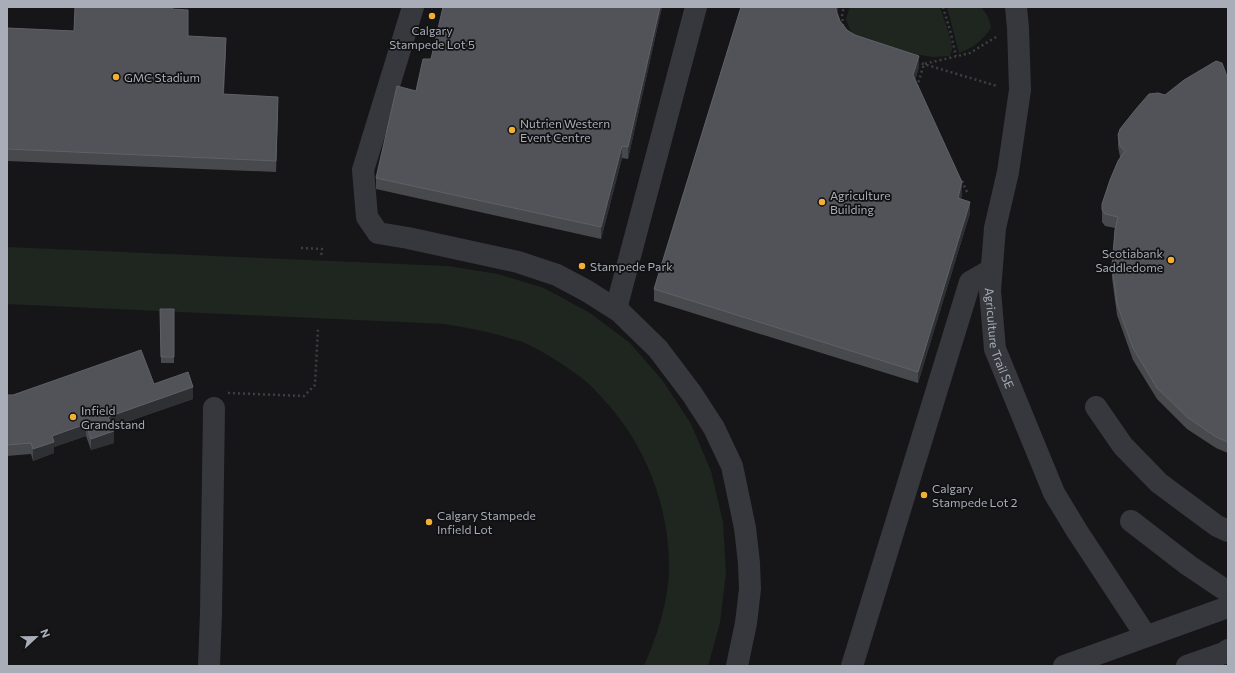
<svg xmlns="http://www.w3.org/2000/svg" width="1235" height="673" font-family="Commissioner,sans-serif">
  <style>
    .green { fill: #1e261f }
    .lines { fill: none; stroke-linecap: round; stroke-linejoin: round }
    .path { stroke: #3d3f44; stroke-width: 2.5; stroke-dasharray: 2 3; stroke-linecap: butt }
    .minor { stroke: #37383d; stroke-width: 22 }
    .wall { fill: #47494d }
    .shaded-wall { fill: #2f3033 }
    .building { fill: #525359; stroke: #5f6168 }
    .poi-dot { fill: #f2b134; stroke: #111113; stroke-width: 1.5 }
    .labels { text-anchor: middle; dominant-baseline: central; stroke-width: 3.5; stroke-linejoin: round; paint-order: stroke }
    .poi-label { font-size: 12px; fill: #a8adb8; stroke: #111113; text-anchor: start }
    .street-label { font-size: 12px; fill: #a8adb8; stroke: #111113 }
  </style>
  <rect width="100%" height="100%" fill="#161618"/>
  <path class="green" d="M851 7H940L951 40 952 50 950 56 933 57 920 55H910L858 39 850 30 846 19 849 9Z
    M947 7H981C987 14 990 19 991 28 982 41 974 47 959 53Z
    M7 247 448 266 498 274 544 288 590 313 630 343 663 381 691 424 711 471 723 522 726 573 720 623 708 666H644C657 636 668 603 669 570 670 508 646 445 604 400 599 394 594 389 589 384 571 369 545 352 523 342 517 340 511 339 506 337 485 331 465 327 444 324L7 304Z"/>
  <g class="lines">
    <path class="path" d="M943 7 951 34 956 56
      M843 26 842 14 844 7
      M917 62 997 86
      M917 87 924 64 970 53 996 37
      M962 181 967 192
      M301 248 322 249 321 257
      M228 393 304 396 315 385 318 328"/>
    <g class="minor">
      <path d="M413 7 363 170 367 217 378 233 408 238 518 262 557 275 587 291 620 312 658 349 692 394 714 428 732 466 745 528 749 563 750 589 746 623 737 666"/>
      <path id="s1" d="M1016 7 1018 28 1020 90 1008 172 995 228 990 291 995 349 1054 493 1077 531 1146 636"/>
      <path d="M616 309 696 7"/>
      <path d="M1096 407 1123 446 1159 483 1217 526 1228 531"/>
      <path d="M1131 521 1188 565 1228 592"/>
      <path d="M209 666 211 613 214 408"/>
      <path d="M852 666 970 282 991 270"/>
      <path d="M1064 666 1228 607"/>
      <path d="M1187 666 1224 653 1228 650"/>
    </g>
  </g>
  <path class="wall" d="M662 7 628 159 622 158 601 239 376 189V178L431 59Z
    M741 7H838L837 13 840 21 847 30 855 35 919 67 915 80 962 194 961 199 970 213 918 383 654 301V289Z
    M173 9 188 36 226 49 224 94 278 108 276 172 7 161V28L74 31Z
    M1228 79V453L1216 448 1187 429 1157 399 1133 360 1117 315 1112 278V266L1115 228 1105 226 1102 222V204L1120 157 1118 146V135L1165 95Z
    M160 309H174V363H161Z
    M154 384 193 399 112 427 114 443 91 450 86 436 54 447V453L33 461 31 454 7 456V395Z"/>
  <path class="shaded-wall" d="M660 7H662L628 159V147Z
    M836 7H838L836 21Z
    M226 38V49L223 105V94Z
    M919 56V67L913 87V75Z
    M278 97V108L276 172V161Z
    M622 146V158L601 239V227Z
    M962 182V194L958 209V198Z
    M970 202V213L918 383V372Z
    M193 387V399L108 428V417Z
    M86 424V436L54 447V453L33 461V449L52 436Z
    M114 431V443L91 450V439Z"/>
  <path class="building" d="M75 7H173L172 9 188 10V36L226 38 223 94 278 97 276 161 7 149V28L74 31Z
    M443 7H660L628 147 622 146 601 227 376 178 397 86 416 91 423 59H431Z
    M741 7H836V10L840 21 847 30 855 35 919 56 913 75 962 182 958 198 970 202 918 372 654 289Z
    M1216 61 1222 63 1228 79V442L1216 437 1187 417 1157 388 1133 348 1117 304 1112 266 1115 230 1118 217 1105 214 1102 210V204L1110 180 1118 161 1125 151 1120 146 1118 135 1120 129 1136 109 1149 94 1158 93 1165 95 1184 80Z
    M160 309H174V357H161Z
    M141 350 154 384 188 372 193 387 108 417 114 431 91 439 86 424 52 436 54 442 33 449 31 443 7 445V395H13Z"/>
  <g class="poi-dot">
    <circle cx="432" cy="16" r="4"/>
    <circle cx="116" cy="77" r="4"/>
    <circle cx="512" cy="130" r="4"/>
    <circle cx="822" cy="202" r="4"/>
    <circle cx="1171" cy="260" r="4"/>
    <circle cx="582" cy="266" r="4"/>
    <circle cx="73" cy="417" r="4"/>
    <circle cx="924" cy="495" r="4"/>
    <circle cx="429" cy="522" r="4"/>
  </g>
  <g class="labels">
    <g class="poi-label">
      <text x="432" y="30" text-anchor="middle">Calgary<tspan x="432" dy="14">Stampede Lot 5</tspan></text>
      <text x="124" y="77">GMC Stadium</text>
      <text x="520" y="123">Nutrien Western<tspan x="520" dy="14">Event Centre</tspan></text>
      <text x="830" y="195">Agriculture<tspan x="830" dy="14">Building</tspan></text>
      <text x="1163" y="253" text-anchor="end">Scotiabank<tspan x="1163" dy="14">Saddledome</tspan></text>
      <text x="590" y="266">Stampede Park</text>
      <text x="81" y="410">Infield<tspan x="81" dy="14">Grandstand</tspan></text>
      <text x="932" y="488">Calgary<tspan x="932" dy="14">Stampede Lot 2</tspan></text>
      <text x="437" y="515">Calgary Stampede<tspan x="437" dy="14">Infield Lot</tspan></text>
    </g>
    <g class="street-label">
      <text stroke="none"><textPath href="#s1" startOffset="335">Agriculture Trail SE</textPath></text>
    </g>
  </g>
  <rect width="1235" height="673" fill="none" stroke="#a8adb8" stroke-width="16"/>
  <g transform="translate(36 637) rotate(68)" stroke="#111113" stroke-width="3" paint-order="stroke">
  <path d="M0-3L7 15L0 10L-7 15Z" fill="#a8adb8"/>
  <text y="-6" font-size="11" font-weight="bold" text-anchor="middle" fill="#a8adb8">N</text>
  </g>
</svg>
